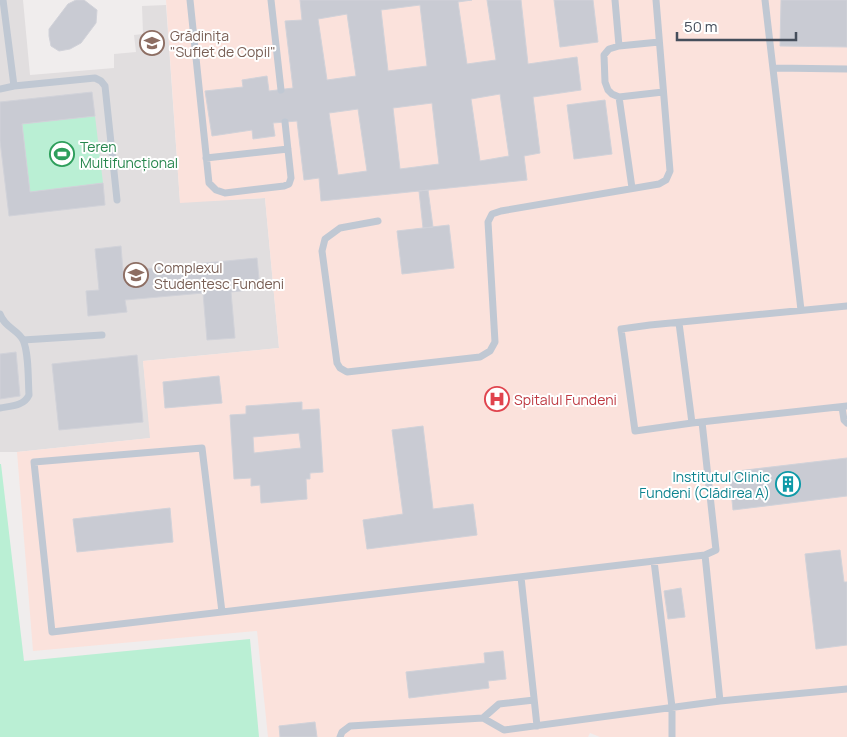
<svg xmlns="http://www.w3.org/2000/svg" width="847" height="737" font-family="Manrope,sans-serif">
  <style>
    .education { fill: #e1dedf }
    .medical { fill: #fbe2dc }
    .green { fill: #baefd4 }
    .building { fill: #c9cbd3; stroke: #d1d2d9; fill-rule: evenodd }
    .lines { fill: none; stroke-linecap: round; stroke-linejoin: round }
    .lane { stroke: #c0c8d3; stroke-width: 7 }
    .labels { text-anchor: middle; dominant-baseline: central; stroke-width: 4; stroke-linejoin: round; paint-order: stroke }
    .education-label { font-size: 14px; fill: #785e54; stroke: #fff; text-anchor: start }
    .leisure-label { font-size: 14px; fill: #27864d; stroke: #fff; text-anchor: start }
    .health-label { font-size: 14px; fill: #be3a42; stroke: #fff; text-anchor: start }
    .culture-label { font-size: 14px; fill: #0d838f; stroke: #fff; text-anchor: end }
  </style>
  <rect width="100%" height="100%" fill="#f0eded"/>
  <path class="education" d="M0 0H23L30 75 114 68V54L136 52 134 35 143 34 142 6 166 5 180 202 265 198 279 348 143 361 151 438 17 452H0Z"/>
  <path class="medical" d="M166 0H847V737H600L590 733 588 737H268L257 631 33 651 17 452 150 438 143 361 279 348 265 198 180 203Z"/>
  <path class="green" d="M95 116 103 183 30 192 22 124Z
    M0 464H1L24 661 250 639 259 737H0Z"/>
  <path class="building" d="M76 0H84L97 10 96 23 81 43 70 49 59 51 51 46 49 36V29L68 4Z
    M300 0H472L458 2 467 64 496 60 487 0H521L528 64 577 57 581 90 533 97 540 153 524 156 527 180 321 201 319 178 304 180 297 121 273 123 275 136 253 139 252 130 212 136 205 91 243 87 242 80 267 76 269 91 293 88 285 21 302 20ZM420 5 427 66 388 71 381 10ZM347 14 356 76 327 80 318 19ZM500 94 509 156 480 161 471 99ZM432 103 439 164 400 169 393 108ZM358 109 367 171 338 175 329 113Z
    M554 0H593L598 42 560 47Z
    M781 0H847V47L780 46Z
    M92 92 95 116 22 124 30 192 103 183 105 205 9 216 0 141V102Z
    M605 100 612 154 574 159 567 105Z
    M428 190 433 227 423 228 419 191Z
    M449 225 454 268 402 274 397 231Z
    M121 246 123 271 257 258 260 289 231 292 235 338 207 340 203 293 125 300 127 312 88 316 86 291 99 290 95 249Z
    M16 352 20 396 0 399V354Z
    M137 355 143 422 59 430 52 364Z
    M219 376 222 403 165 408 163 382Z
    M302 402V410L319 409 323 472 310 473V479H306L307 499 261 503 260 485 251 486V478L234 479 230 415 246 414V406ZM299 433 301 448 254 453 253 437Z
    M423 426 433 509 473 504 477 535 367 549 363 520 403 514 392 430Z
    M847 458V496L733 510 729 472Z
    M170 508 173 542 77 552 73 519Z
    M840 550 844 582H847V645L816 649 805 554Z
    M681 588 685 617 668 619 664 591Z
    M503 651 506 679 488 681 489 688 409 698 406 672 485 663 484 653Z
    M315 722 317 737H280L279 726Z"/>
  <g class="lines">
    <path class="lane" d="M3 0 14 86
      M190 0 209 183 216 190 225 193 284 186 289 184 291 178 285 122
      M271 0 281 90
      M615 0 619 46
      M765 0 801 310
      M659 42 619 46 609 49 604 55 605 82 608 90 612 94 619 97 663 92
      M774 68 847 69
      M0 89 14 86 95 78 101 81 105 86 117 200
      M619 97 632 188
      M206 158 288 149
      M378 221 340 228 325 239 322 251 337 363 340 368 347 372 480 357 490 351 495 342 488 222 492 214 501 211 659 184 666 180 670 171 656 0
      M847 306 650 325 621 329 635 431 692 423 847 406
      M0 314C5 328 17 329 23 340 29 353 28 380 29 395 24 406 11 406 0 408
      M679 323 692 423
      M23 340 102 335
      M842 407 844 420 847 423
      M705 555 720 701
      M654 561 672 707V737
      M521 577 537 726
      M222 612 202 448 34 462 52 632C270 606 487 581 705 555L716 550 702 422
      M483 718 499 704 534 700
      M340 737 342 732 350 726 483 718 504 730 720 701 847 689"/>
  </g>
  <defs>
    <symbol id="school-ring" viewBox="-11 -11 22 22"><circle r="9.5" fill="#fff" stroke="#8d6e63" stroke-width="1.5"/><path d="M0-5L7-2L0 1L-7-2ZM-4 1L0 2.5L4 1V4Q0 6-4 4Z" fill="#8d6e63"/></symbol>
    <symbol id="stadium-ring" viewBox="-11 -11 22 22"><circle r="9.5" fill="#fff" stroke="#2e9e5b" stroke-width="1.5"/><path d="M0-5a6.5 5 0 1 0 0 10a6.5 5 0 1 0 0-10ZM-3.5-1.8h7v3.6h-7Z" fill="#2e9e5b"/></symbol>
    <symbol id="university-ring" viewBox="-11 -11 22 22"><circle r="9.5" fill="#fff" stroke="#8d6e63" stroke-width="1.5"/><path d="M0-5L7-2L0 1L-7-2ZM-4 1L0 2.5L4 1V4Q0 6-4 4Z" fill="#8d6e63"/></symbol>
    <symbol id="hospital-ring" viewBox="-11 -11 22 22"><circle r="9.5" fill="#fff" stroke="#e0444e" stroke-width="1.5"/><path d="M-5-5h3v3.5h4V-5h3V5h-3V1.5h-4V5h-3Z" fill="#e0444e"/></symbol>
    <symbol id="building-ring" viewBox="-11 -11 22 22"><circle r="9.5" fill="#fff" stroke="#0f9aa8" stroke-width="1.5"/><path d="M-4-6H4V6H1V3H-1V6H-4ZM-2.5-4.3h1.7v1.8h-1.7ZM.8-4.3h1.7v1.8H.8ZM-2.5-1h1.7V.8h-1.7ZM.8-1h1.7V.8H.8Z" fill="#0f9aa8"/></symbol>
  </defs>
  <g fill-rule="evenodd">
    <use href="#school-ring" x="138" y="29" width="28" height="28"/>
    <use href="#stadium-ring" x="48" y="140" width="28" height="28"/>
    <use href="#university-ring" x="122" y="261" width="28" height="28"/>
    <use href="#hospital-ring" x="483" y="385" width="28" height="28"/>
    <use href="#building-ring" x="774" y="470" width="28" height="28"/>
  </g>
  <g class="labels">
    <g class="education-label">
      <text x="170" y="35">Grădinița<tspan x="170" dy="16">"Suflet de Copil"</tspan></text>
      <text x="154" y="267">Complexul<tspan x="154" dy="16">Studențesc Fundeni</tspan></text>
    </g>
    <g class="leisure-label">
      <text x="80" y="146">Teren<tspan x="80" dy="16">Multifuncțional</tspan></text>
    </g>
    <g class="health-label">
      <text x="514" y="399">Spitalul Fundeni</text>
    </g>
    <g class="culture-label">
      <text x="770" y="476">Institutul Clinic<tspan x="770" dy="16">Fundeni (Clădirea A)</tspan></text>
    </g>
  </g>
  <path d="M677 32v8h119v-8" fill="none" stroke="#454e5b" stroke-width="2.5"/>
  <text x="684" y="32" font-size="15" fill="#454e5b" stroke="#ffffff" stroke-width="4" paint-order="stroke">50 m</text>
</svg>
